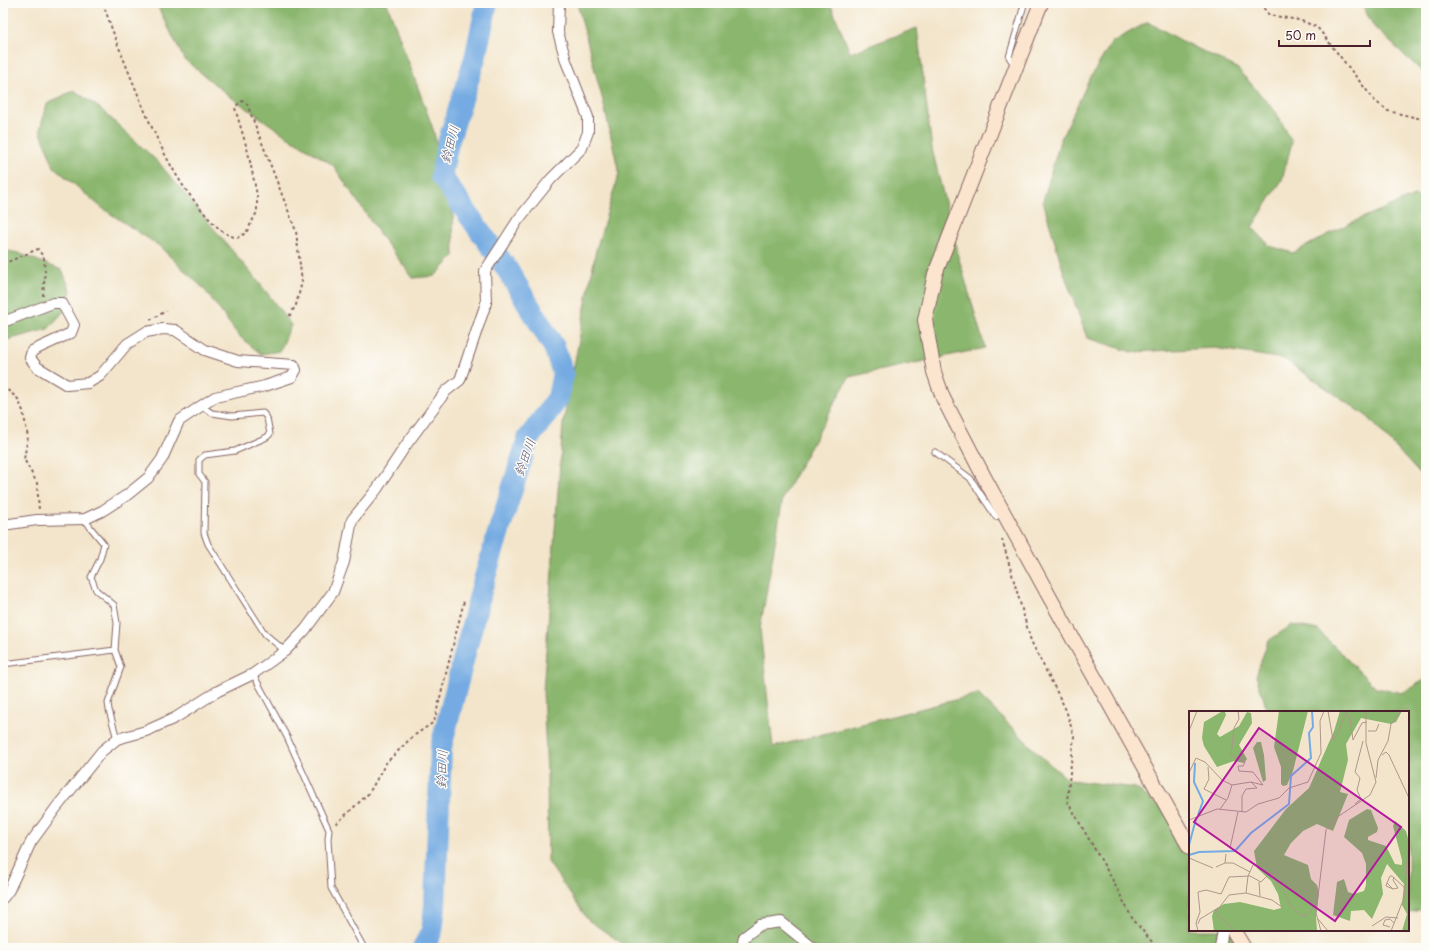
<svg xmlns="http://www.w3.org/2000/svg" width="1429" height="951" font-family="'Playpen Sans','Klee One',sans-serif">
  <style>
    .forest { fill: #8ab66d; stroke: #6a6a4c }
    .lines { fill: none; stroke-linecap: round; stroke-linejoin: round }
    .river { stroke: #74abe2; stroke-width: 22 }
    .lane-casing { stroke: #856463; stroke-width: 7 }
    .street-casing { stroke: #856463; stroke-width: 12 }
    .secondary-casing { stroke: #856463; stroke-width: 16 }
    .path { stroke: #856463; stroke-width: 2; stroke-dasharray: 3 3; stroke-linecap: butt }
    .lane { stroke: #fff; stroke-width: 5 }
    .street { stroke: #fff; stroke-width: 10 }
    .secondary { stroke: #fbe5cf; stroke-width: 14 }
    .labels { text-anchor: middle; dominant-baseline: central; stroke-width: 3; stroke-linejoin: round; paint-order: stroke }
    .water-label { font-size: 13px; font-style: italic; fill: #5b5774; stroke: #fdfcf7 }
    .inset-river { fill: none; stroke: #74abe2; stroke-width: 2 }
    .inset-road { fill: none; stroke: #af968b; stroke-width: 1 }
    .view { fill: #b5179e; fill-opacity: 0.15; stroke: #b5179e; stroke-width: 2 }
    .inset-edge { fill: none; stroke: #4a1f2b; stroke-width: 2 }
  </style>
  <rect width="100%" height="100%" fill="#fdfcf7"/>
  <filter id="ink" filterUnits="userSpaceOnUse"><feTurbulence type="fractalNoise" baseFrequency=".025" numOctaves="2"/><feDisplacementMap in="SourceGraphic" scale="8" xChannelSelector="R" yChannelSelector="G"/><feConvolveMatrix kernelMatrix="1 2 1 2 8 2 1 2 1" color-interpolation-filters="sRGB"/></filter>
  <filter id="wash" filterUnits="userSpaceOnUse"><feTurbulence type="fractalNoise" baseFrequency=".012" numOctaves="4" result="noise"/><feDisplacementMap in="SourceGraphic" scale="16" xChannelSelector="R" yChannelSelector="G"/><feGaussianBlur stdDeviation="0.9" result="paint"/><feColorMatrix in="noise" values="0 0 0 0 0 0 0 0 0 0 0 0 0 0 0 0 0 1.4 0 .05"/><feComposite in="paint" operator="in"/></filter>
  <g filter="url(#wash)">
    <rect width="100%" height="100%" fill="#f3e5cb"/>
    <path class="forest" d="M156 3H387L433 129 453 211 454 256 435 276 413 278 383 239 333 165 285 135 228 95 184 59Z
      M577 3H830L850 53 917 28 932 149 959 259 985 348 849 377 783 497 760 629 773 747 978 694 1046 761 1069 780 1136 788 1184 826 1190 839V930H1232L1242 948H629L588 920 548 862 547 774 543 691 563 424 596 250 619 173 603 101Z
      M1361 3H1426V75L1374 27Z
      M1148 22 1184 42 1237 68 1276 112 1292 142 1282 180 1252 227 1270 246 1293 253 1348 224 1414 196 1426 201V481L1368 417 1284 359 1214 348 1132 352 1087 338 1063 270 1043 201 1060 141 1089 80 1112 42Z
      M74 90 102 110 159 163 265 290 291 325 280 351 261 354 239 336 204 289 158 245 102 208 54 167 40 130 47 104Z
      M3 250 18 253 62 270 71 291 64 311 48 329 3 341Z
      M1292 625 1318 630 1376 688 1402 693 1426 679V908L1408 913V712H1268L1256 676 1268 641Z"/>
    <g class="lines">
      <path class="river" d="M423 948 432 931 435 906 441 747 482 587 500 527 528 439 558 398 563 373 554 347 507 269 441 176 448 143 475 58 487 3"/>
    </g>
  </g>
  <g filter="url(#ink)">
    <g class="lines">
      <defs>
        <path id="lane" d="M1014 65 1009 57 1024 5 1023 3
          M201 406 212 413 232 416 263 413 267 418 270 434 267 437 235 451 205 455 199 460V474L205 482 204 533 208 544 265 634 285 651
          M935 452 970 478 996 517 1002 513
          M85 519 90 527 104 544 100 559 91 577 96 590 114 605 117 623 115 650 121 667 108 703 109 710 117 739
          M3 664 115 650
          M253 674 287 737 329 830 328 839 331 888 364 948"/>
        <path id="street" d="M3 322 53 303H62L74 325 71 333 32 351 30 358 37 367 67 385 88 383 100 376 127 344 146 332 163 329 175 330 205 350 238 361 294 365 296 370 292 377 265 386 215 397 201 406 179 421 162 459 148 478 127 495 102 511 85 519 37 520 3 525
          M3 898 9 890 31 842 56 808 102 751 117 739 146 731 175 718 218 691 253 674 285 651 305 630 333 592 344 562 352 520 377 489 406 445 446 391 460 380 486 303 485 271 518 220 551 179 582 148 588 132V117L566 61 558 32 559 3
          M742 948 744 937 760 925 781 922 813 948
          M1220 948 1223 930"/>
        <path id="secondary" d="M1041 3 935 274 925 320 934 372 943 398 983 475 1049 596 1190 848
          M1233 930 1244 948"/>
      </defs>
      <use href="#lane" class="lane-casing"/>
      <use href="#street" class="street-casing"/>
      <use href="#secondary" class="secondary-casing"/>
      <path class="path" d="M103 3C112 31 123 58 134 85 148 119 162 153 182 184 187 192 194 200 200 208 210 220 221 234 237 238L246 233 257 212V195L248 152 235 108 238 104 242 101 247 104 296 231 302 282 296 305 289 317
        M1260 3 1269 15 1299 20 1317 27 1375 101 1388 111 1426 120
        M3 127C5 138 5 149 3 160
        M3 264 38 249 44 258 45 272 43 296
        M150 320 166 311
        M3 386 18 399 23 411 28 437 24 459 37 483 39 510
        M1002 539 1031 641 1066 710 1074 736 1067 801 1112 879 1132 918 1157 948
        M336 824 369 793 386 763 412 737 434 722 464 601"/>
      <use href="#lane" class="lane"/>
      <use href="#street" class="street"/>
      <use href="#secondary" class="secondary"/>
    </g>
  </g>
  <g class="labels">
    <g class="water-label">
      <text transform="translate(449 144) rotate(-75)">鈴田川</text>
      <text transform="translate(524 457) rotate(-70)">鈴田川</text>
      <text transform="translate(441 769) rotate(-87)">鈴田川</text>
    </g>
  </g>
  <g transform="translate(1189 711)">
    <rect width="220" height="220" fill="#f3e5cb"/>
    <path d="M90 0H119L104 60 98 74 94 75 92 73V56L85 36ZM151 0H213L207 11 202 13 172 7 157 33 159 49 151 81 159 83 144 120 128 113 114 120 102 132 95 144 119 154 122 168 128 174 130 181 127 206 128 220H25L23 205 25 199 35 193 51 191 85 199 92 197 89 183 82 170 68 157 65 140 97 98 120 77 145 20ZM32 1H36L37 4 28 23 31 26 50 15 58 1 62 2 63 12 50 34 58 48 55 52 45 50 28 56 15 35 13 27 15 11ZM68 31H72L75 44 77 69 74 71 64 37ZM178 98 182 99 189 117 188 121 179 126V129L197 135 206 153 213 154V149L204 115 206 110 217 120 220 131V220H213L218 203 213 194 215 173 198 153 192 167 194 183 183 208 175 199 162 200 161 210 144 204 148 171 155 168 159 181 165 183 175 180 177 174V153L173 142 155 126 160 109Z" fill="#8ab66d"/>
    <path class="inset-river" d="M6 52 5 71 14 90 9 104M0 134 7 108M0 144 10 141 46 140 62 122 100 93 102 65 122 47 120 22 124 16 123 0"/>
    <path class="inset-road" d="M139 0 144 29 148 24 157 1 161 7 164 29 173 12 178 11M0 20 8 0M179 20H187L190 13M193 44 197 41 200 44 220 87M19 56 20 68 15 78 37 89M0 62 7 47 16 51 33 69 43 74 62 71 74 74 64 61 50 60 49 55H54L56 51 42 44 45 17 50 8 49 0M187 67 189 49 199 30 202 13 211 0M166 93 172 88 168 79 171 67 166 61 174 30M31 98 39 87 43 74M53 101V85L57 78 68 77 62 71M0 109 28 98 57 101 69 93 90 87 100 77 119 71 132 42 131 10 135 0M41 137 49 101M0 147 24 157M36 152H44L61 161M27 156 36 152 37 143M70 171 71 185M198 172 204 178 197 175 198 172 201 165H203L216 177M204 178 209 177 204 169 205 166M57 182 83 189 93 196M129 208 139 220M9 213 11 208 29 197M183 215 197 206 209 207M201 216 194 214 196 209 201 208 205 212M9 220 7 212 11 201 9 181 17 179 32 183 40 166 61 165 72 171 82 161 87 172 94 178 100 192 111 204 117 205 127 193M46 220 26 202 40 184 57 182 59 165 64 154M132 220 127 202 137 119 144 109 181 84 187 71 177 32V0M202 220 215 187 220 128"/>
    <path class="view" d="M70 17 212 116 146 210 5 111Z"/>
    <rect width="220" height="220" class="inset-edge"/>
  </g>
  <rect width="1429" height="951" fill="none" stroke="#fdfcf7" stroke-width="16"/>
  <path d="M1279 40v6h91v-6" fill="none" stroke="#4a1f2b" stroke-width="2"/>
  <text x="1285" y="40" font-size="12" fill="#4a1f2b" stroke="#fdfcf7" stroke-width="3" paint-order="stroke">50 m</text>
</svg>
